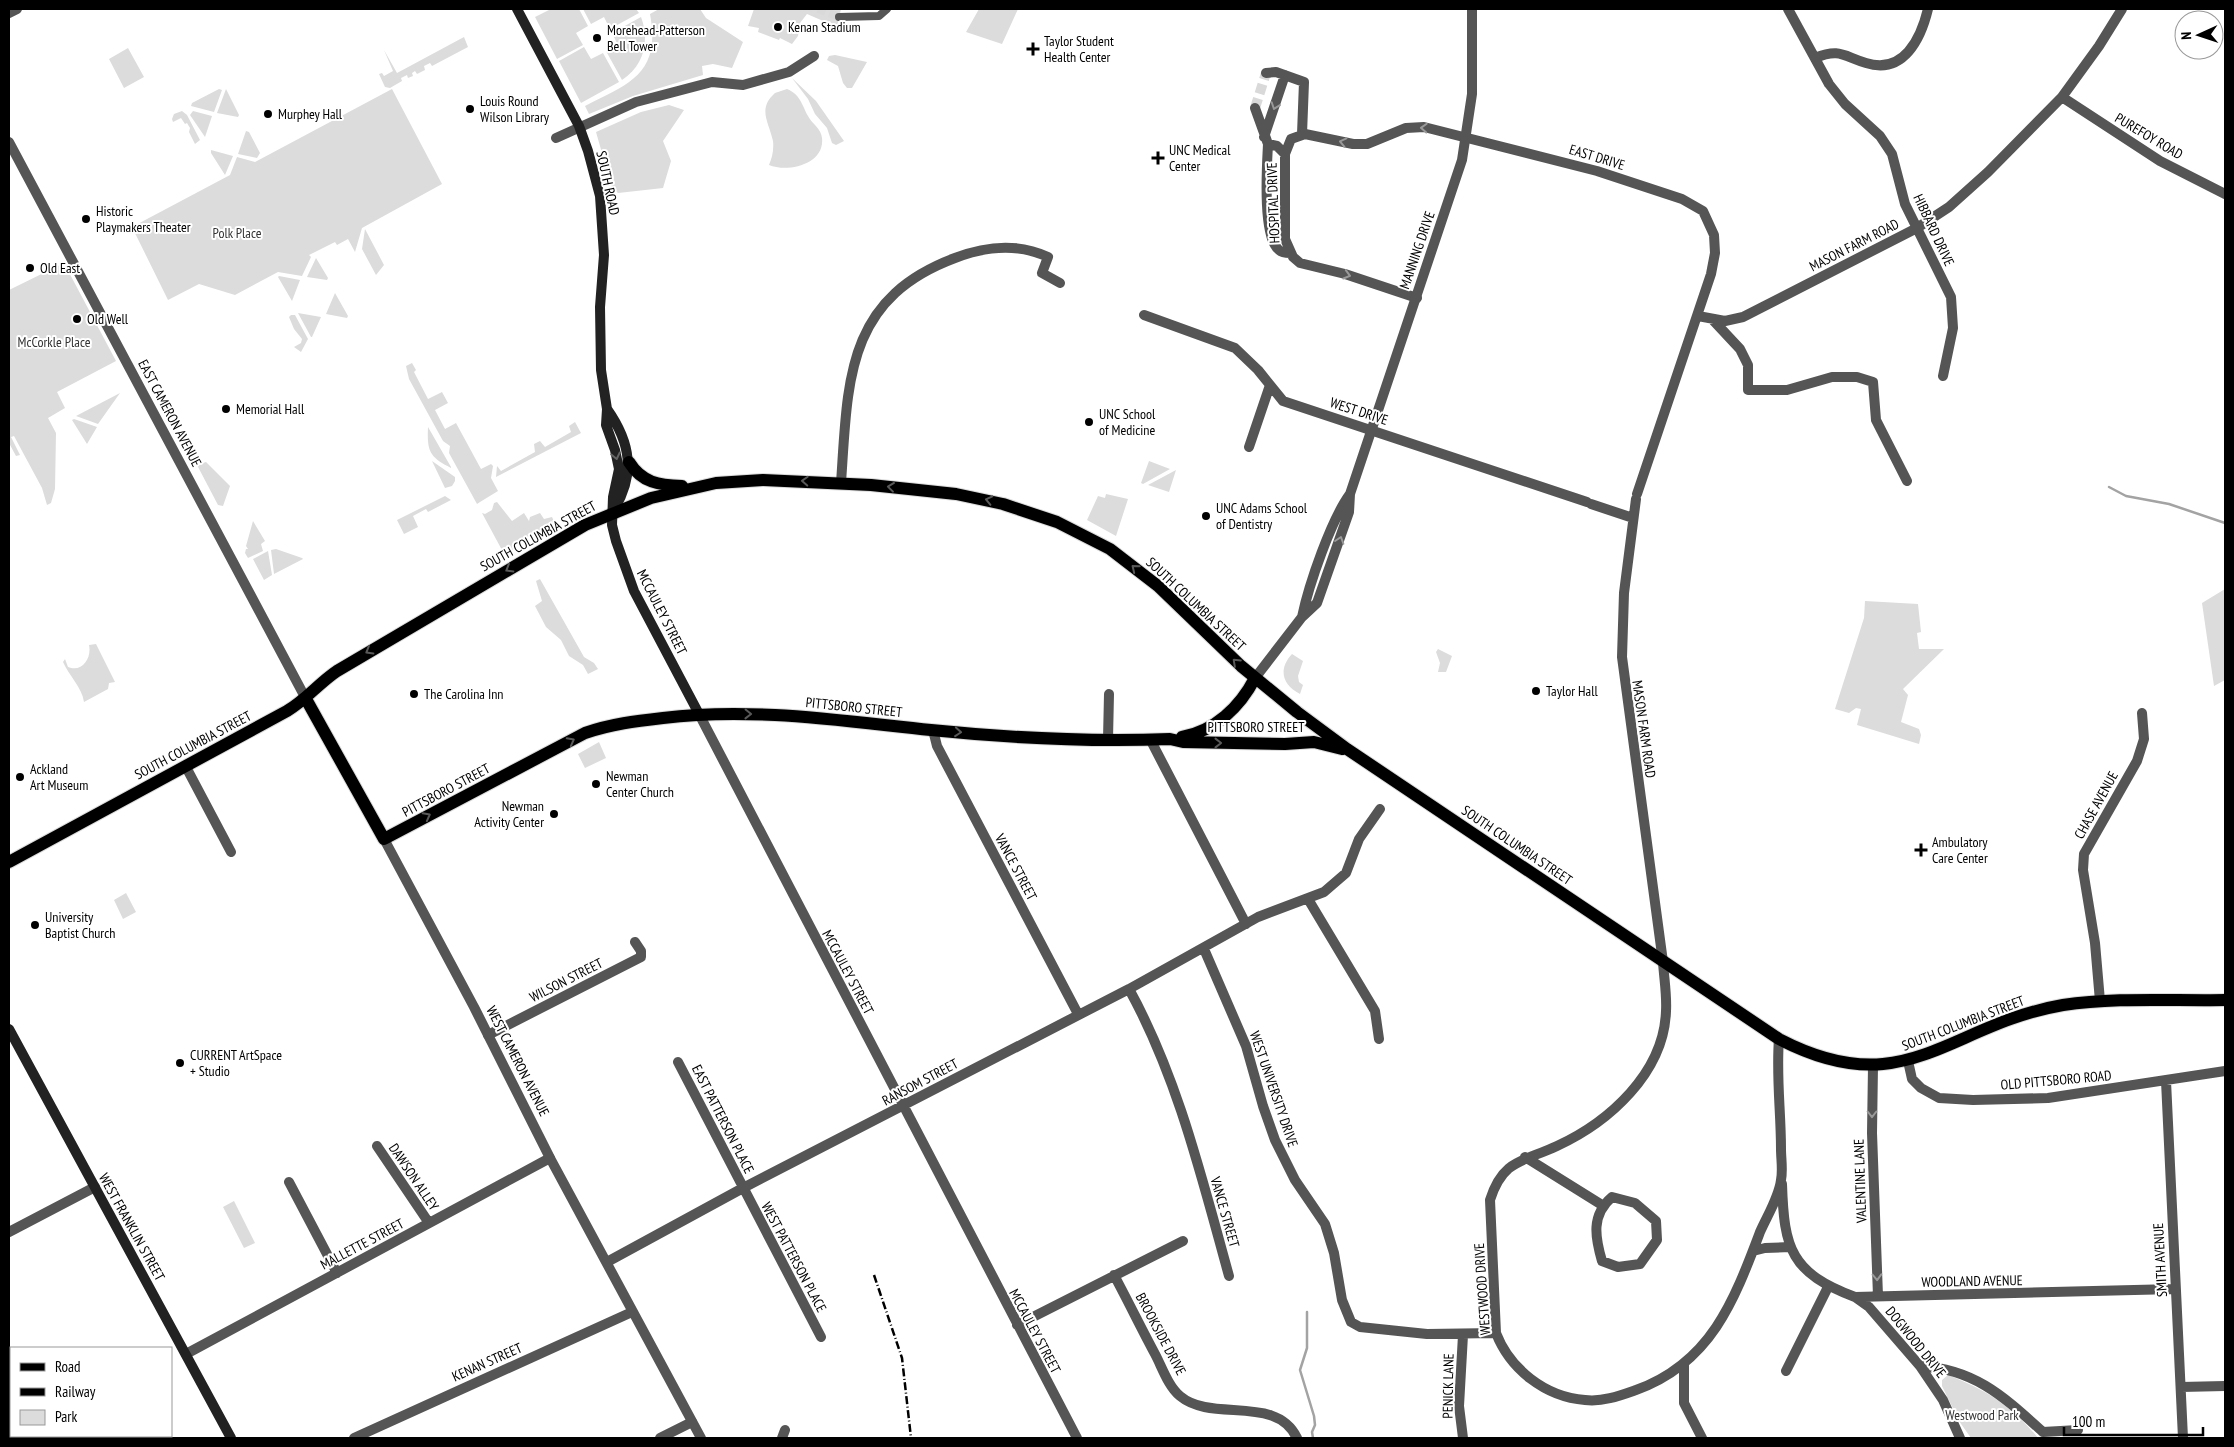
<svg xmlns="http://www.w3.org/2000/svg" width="2234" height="1447" font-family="'PT Sans Narrow',sans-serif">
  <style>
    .green { fill: #dcdcdc }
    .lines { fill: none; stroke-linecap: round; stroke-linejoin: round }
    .stream { stroke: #a3a3a3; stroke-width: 2.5 }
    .pedestrian-tunnel { stroke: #d9d9d9; stroke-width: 8; stroke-dasharray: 8 4; stroke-linecap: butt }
    .minor-tunnel { stroke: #d9d9d9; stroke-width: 10; stroke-dasharray: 10 5; stroke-linecap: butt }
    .primary-casing { stroke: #dbdbdb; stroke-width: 14 }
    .pedestrian { stroke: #555; stroke-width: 8 }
    .minor { stroke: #555; stroke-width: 10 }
    .tertiary { stroke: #555; stroke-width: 10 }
    .secondary { stroke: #222; stroke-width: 10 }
    .primary { stroke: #000; stroke-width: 12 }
    .rail { stroke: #000; stroke-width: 2.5; stroke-dasharray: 8 2.5 1 2.5; stroke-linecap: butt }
    .oneway { stroke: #999 }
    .oneway2 { stroke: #646464 }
    .oneway3 { stroke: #595959 }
    .poi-dot { fill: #000; stroke: #fff; stroke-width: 2 }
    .labels { text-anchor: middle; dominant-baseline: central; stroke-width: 4; stroke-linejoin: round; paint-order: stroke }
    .poi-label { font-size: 14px; fill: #000; stroke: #fff; text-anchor: start }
    .street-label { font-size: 14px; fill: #000; stroke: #fff }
    .park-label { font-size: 14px; fill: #333; stroke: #fff }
  </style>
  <rect width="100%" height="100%" fill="#fff"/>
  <path class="green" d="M551 9H579L588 26 576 33 583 45 557 59 535 17Z
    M583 9H636L639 13 610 29 604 17 591 24Z
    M659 9H700L706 18 743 42 732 68 713 64 702 66 703 75 633 96 589 114 585 106C631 83 661 73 650 14Z
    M754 9H841L837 27 807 14 800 23 798 36 792 44 780 38 779 40 758 32 759 28 748 26Z
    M979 9H1018L1002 44 966 32Z
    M641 17C650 41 644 66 622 80L606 51 618 45 612 33Z
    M464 37 468 47 432 66 430 63 424 66 425 70 417 74 415 71 412 73 413 76 408 78 407 75 401 78 402 81 390 88 385 87 379 74 382 73 384 76 393 71 384 50 397 73Z
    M584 47 591 59 603 53 619 82 581 103 559 61Z
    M128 48 144 77 124 88 109 59Z
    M835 55 867 62 852 88H847L843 83 838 66 827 60 829 56Z
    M792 78 816 101 844 141 836 145 832 143 827 128 815 114 808 99Z
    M219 89 222 90 214 112 191 106 192 103Z
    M226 89 239 115 238 117 217 113Z
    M392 89 442 184 362 228 355 252 348 239 337 245 335 242 309 255 311 257 302 276 278 272 235 295 199 284 168 300 132 227 230 175 237 157 255 162Z
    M787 89C800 94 802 105 808 116 812 124 821 128 822 138 825 164 788 173 769 165 772 158 774 150 773 141 769 122 757 109 775 93Z
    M669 105 684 110 663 141 671 161 663 188 618 193 612 188 596 132 641 112Z
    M182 111 187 115 200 140 195 144 189 132 190 128 187 123 185 124 181 118 173 122 172 119 174 114Z
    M193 111 212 116 205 137 190 115Z
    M246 131 249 132 260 153 257 158 238 154Z
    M211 150 233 156 225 175 211 153Z
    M365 229 384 265 376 275 362 249Z
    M316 258 328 278 327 280 307 277Z
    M64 263 116 361 57 392 65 408 48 418 56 433 55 489 51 503 47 505 42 488 14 436 11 437 20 455 16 456 9 443V290Z
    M279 276 300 280 292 301 278 277Z
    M335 293 348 316 347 318 326 314Z
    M298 313 321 317 312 337H311Z
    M291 315H295L308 339 301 352 294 347 301 343 302 339 294 329 289 317Z
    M412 363 416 370 414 372 428 399 442 392 448 403 435 410 445 429 456 423 481 469 491 464 493 466 491 478 498 491 480 502 477 504 449 453 450 446 443 441 409 379 406 366Z
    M120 393 98 424 76 416Z
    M74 419 97 427 87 444 72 420Z
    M575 422 581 433 496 477 497 466 501 471 535 452 534 444 540 441 545 447 571 432 569 426Z
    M428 427 451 467V468C429 457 427 451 428 427Z
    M432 461 455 477V481L452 486 445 488Z
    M1149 461 1170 469 1143 484 1141 483Z
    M206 462 230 486 223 506 218 505 197 465Z
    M1176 470 1169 492 1148 485Z
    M1106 494 1128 499 1116 536 1087 520 1098 496 1105 498Z
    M445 496 451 500 428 512 426 509 413 516 418 527 404 534 397 520Z
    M497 502 512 521 524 513 529 521 530 517 540 513 544 519 552 517 557 528 535 541 531 535 513 546 514 549 508 554 503 552 482 513 485 514 492 510 494 503Z
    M253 521 265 541 261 544 263 551 248 558 245 553 246 549H248L246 546Z
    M276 549 302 558 303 559 274 574 271 550Z
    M268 551 272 575 264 580 253 559Z
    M540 579 584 657 594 663 598 669 588 674 583 665 569 656 561 640 546 627 535 606 542 601 536 581Z
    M2225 589V680L2214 686 2202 603Z
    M1865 601 1918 604 1921 632 1917 633 1919 649H1944L1903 689 1908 695 1901 722 1919 729 1921 735 1919 744 1857 725 1861 709 1856 708 1849 713 1835 709 1864 618Z
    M96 644 115 682 109 683 108 689 84 702C82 687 69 676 63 662L65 659 68 667C82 673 92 658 89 645Z
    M1438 649 1452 656 1446 672H1438L1440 663 1436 652Z
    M1292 654 1303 661 1298 676 1299 682 1303 685 1300 694C1282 685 1278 669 1292 654Z
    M599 742 606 758 585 768 578 754Z
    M126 893 136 912 123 919 114 900Z
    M234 1201 255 1243 244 1248 223 1207Z
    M1948 1375C1985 1389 2013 1407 2038 1438H1971L1959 1421 1942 1386V1380Z"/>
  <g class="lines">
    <path class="stream" d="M2109 487 2126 496 2169 504 2225 523
      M1307 1312V1348L1300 1370 1314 1416 1315 1425 1312 1432 1313 1438"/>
    <path class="pedestrian-tunnel" d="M818 9 839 17"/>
    <path class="minor-tunnel" d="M1255 108 1266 73"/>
    <defs>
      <path id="primary" d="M629 462C642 483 659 485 682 486
        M306 699 384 839 585 733C611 724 636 721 663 718 753 707 842 721 931 730 1010 738 1090 742 1170 739L1183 742 1285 744 1314 742 1342 749
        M1182 737C1215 731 1240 707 1255 678
        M9 862 287 711C306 700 319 683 337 671L585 525 651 498 716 483 763 480 871 485 956 494 1003 504 1057 522 1110 549 1158 586 1241 666 1297 712 1347 749 1779 1039C1906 1105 1947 1025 2063 1005 2116 997 2172 1001 2225 1000"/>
    </defs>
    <use href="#primary" class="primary-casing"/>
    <path class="pedestrian" d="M839 17 879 16 887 9"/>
    <path class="minor" d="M1788 9 1829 84 1845 104 1880 136 1892 154 1905 204 1951 297 1953 328 1943 376
      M9 13 17 9
      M1815 58C1840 48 1843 56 1866 63 1904 75 1921 38 1928 9
      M1266 73 1276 72 1304 82 1302 134
      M2062 97 2160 161 2225 194
      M1255 108 1268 144 1277 146 1285 154
      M1264 137 1285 75
      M556 138 636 102 712 82 743 85 789 72 814 56
      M9 142 306 699
      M1268 144C1267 164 1262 238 1279 250 1281 252 1286 253 1290 253
      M1417 298 1345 274 1300 263 1293 257 1285 239V154L1291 139 1305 134 1353 144H1367L1406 128 1424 127 1597 171 1682 199 1703 211 1714 235 1715 253 1711 274 1637 494
      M1144 315 1235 348 1258 370 1283 401 1587 502
      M1698 316 1725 321 1743 317 1917 228 1949 207 1988 172 2062 97 2099 46 2122 9
      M1712 319 1740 349 1748 365V390H1787L1832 377H1857L1873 382 1876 420 1907 481
      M1249 447 1270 385
      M841 483C848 382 845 299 955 258 986 246 1018 243 1048 257L1042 273 1060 283
      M1636 499 1624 593 1622 657 1663 962C1664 978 1667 995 1666 1011 1664 1073 1609 1122 1557 1146 1523 1162 1503 1159 1490 1200L1496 1333C1510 1369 1545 1397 1585 1400 1603 1402 1619 1396 1636 1390 1711 1363 1734 1301 1760 1232 1767 1216 1779 1197 1781 1180 1783 1170 1781 1159 1781 1149 1781 1112 1776 1076 1779 1039
      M1591 504 1633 518
      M699 714 1077 1438
      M933 730 937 746 1078 1014
      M1108 739 1109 694
      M1150 739 1246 924
      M186 767 231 852
      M1308 899 1375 1011 1379 1039
      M1204 949 1246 1046 1263 1106 1275 1140 1295 1180 1325 1224 1334 1253 1342 1300 1351 1322 1360 1327 1427 1334 1496 1333
      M1129 989C1178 1078 1202 1179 1229 1276
      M2100 1001 2095 943 2083 870 2084 854 2137 761 2144 739 2142 713
      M488 1035 641 957V951L635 942
      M1908 1061 1912 1079 1921 1088 1939 1098 1973 1100 2048 1098 2225 1071
      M678 1062 821 1337
      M1873 1066 1872 1133 1878 1296
      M2166 1081 2183 1438
      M377 1146 429 1223
      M1525 1157 1602 1205
      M289 1182 337 1273
      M1782 1184C1784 1249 1791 1273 1855 1297L2175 1289
      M1612 1197 1635 1203 1656 1221 1657 1240 1640 1264 1618 1267 1602 1261C1595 1237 1591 1215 1612 1197Z
      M9 1232 95 1187
      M1753 1251 1765 1248 1790 1247
      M607 1262 743 1188 1129 989 1258 917 1324 892 1346 873 1359 839 1380 809
      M1114 1275C1128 1301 1141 1328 1155 1354 1162 1367 1168 1386 1180 1396 1212 1423 1276 1394 1297 1438
      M1855 1297 1869 1307 1920 1366 1943 1400 1960 1438
      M1017 1325 1183 1241
      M186 1354 550 1158
      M1684 1365V1403L1702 1438
      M1920 1366C1975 1369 2004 1397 2043 1432L2078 1430
      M1786 1371 1828 1287
      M2181 1387 2225 1386
      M354 1438 632 1312
      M660 1438 692 1422
      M782 1438 785 1430
      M1463 1438 1459 1406 1463 1335"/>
    <path class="tertiary" d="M1302 617C1309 584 1331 520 1350 494
      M1255 678 1302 617 1317 603 1349 512 1350 494 1462 160 1472 94V9
      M384 839 474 1007 550 1158 701 1438
      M9 1359 11 1364
      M50 1436 52 1438"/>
    <path class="secondary" d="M517 9 579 126 588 151 600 196 604 255 600 307 601 370 607 409 606 425 615 450 619 469 613 497 612 525 616 541 634 591 699 714
      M607 409C631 443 636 475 613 511
      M9 1029 231 1438"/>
    <use href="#primary" class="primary"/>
    <path class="rail" d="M874 1275 902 1358 911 1438"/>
  </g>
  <defs><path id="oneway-chevron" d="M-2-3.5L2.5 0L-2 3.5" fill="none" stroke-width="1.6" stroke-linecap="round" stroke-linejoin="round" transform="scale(1.25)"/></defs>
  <g class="oneway">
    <use href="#oneway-chevron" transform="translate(1275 106) rotate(109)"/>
    <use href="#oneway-chevron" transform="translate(1424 128) rotate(-177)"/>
    <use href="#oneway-chevron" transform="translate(1343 142) rotate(-167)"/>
    <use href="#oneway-chevron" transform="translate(1347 275) rotate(16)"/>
    <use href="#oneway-chevron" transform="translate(1340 540) rotate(-72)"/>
    <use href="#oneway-chevron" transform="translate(1872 1114) rotate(90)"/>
    <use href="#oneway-chevron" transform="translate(1877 1277) rotate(88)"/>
  </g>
  <use class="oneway2" href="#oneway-chevron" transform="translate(616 456) rotate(77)"/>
  <g class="oneway3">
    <use href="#oneway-chevron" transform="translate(805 481) rotate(-177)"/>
    <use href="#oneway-chevron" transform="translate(891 487) rotate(-173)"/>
    <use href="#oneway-chevron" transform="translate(989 500) rotate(-167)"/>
    <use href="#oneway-chevron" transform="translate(1135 568) rotate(-141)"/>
    <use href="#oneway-chevron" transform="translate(509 569) rotate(149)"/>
    <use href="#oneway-chevron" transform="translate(369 651) rotate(149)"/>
    <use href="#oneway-chevron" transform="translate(1236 662) rotate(-137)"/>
    <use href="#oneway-chevron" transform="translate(748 714) rotate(1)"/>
    <use href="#oneway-chevron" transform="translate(958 732) rotate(5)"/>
    <use href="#oneway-chevron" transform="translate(571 741) rotate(-28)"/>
    <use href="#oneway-chevron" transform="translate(1218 743)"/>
    <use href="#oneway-chevron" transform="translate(427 816) rotate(-28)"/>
  </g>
  <g class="poi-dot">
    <circle cx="778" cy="27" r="5"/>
    <circle cx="597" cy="38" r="5"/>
    <path d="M1030.5 41.5h5v5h5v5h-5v5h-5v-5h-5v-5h5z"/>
    <circle cx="470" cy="109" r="5"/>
    <circle cx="268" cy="114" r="5"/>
    <path d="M1155.5 150.5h5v5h5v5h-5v5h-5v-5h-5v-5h5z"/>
    <circle cx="86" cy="219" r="5"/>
    <circle cx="30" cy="268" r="5"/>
    <circle cx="77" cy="319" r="5"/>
    <circle cx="226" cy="409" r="5"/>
    <circle cx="1089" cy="422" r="5"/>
    <circle cx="1206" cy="516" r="5"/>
    <circle cx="1536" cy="691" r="5"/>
    <circle cx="414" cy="694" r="5"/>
    <circle cx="20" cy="777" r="5"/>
    <circle cx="596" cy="784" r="5"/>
    <circle cx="554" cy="814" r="5"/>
    <path d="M1918.5 842.5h5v5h5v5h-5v5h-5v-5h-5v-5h5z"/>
    <circle cx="35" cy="925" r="5"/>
    <circle cx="180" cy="1063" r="5"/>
  </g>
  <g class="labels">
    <g class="poi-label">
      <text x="788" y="27">Kenan Stadium</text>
      <text x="607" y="30">Morehead-Patterson<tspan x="607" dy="16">Bell Tower</tspan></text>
      <text x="1044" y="41">Taylor Student<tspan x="1044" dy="16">Health Center</tspan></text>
      <text x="480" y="101">Louis Round<tspan x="480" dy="16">Wilson Library</tspan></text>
      <text x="278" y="114">Murphey Hall</text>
      <text x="1169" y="150">UNC Medical<tspan x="1169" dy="16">Center</tspan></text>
      <text x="96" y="211">Historic<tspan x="96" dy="16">Playmakers Theater</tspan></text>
      <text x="40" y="268">Old East</text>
      <text x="87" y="319">Old Well</text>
      <text x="236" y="409">Memorial Hall</text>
      <text x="1099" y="414">UNC School<tspan x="1099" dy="16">of Medicine</tspan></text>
      <text x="1216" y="508">UNC Adams School<tspan x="1216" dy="16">of Dentistry</tspan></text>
      <text x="1546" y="691">Taylor Hall</text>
      <text x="424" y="694">The Carolina Inn</text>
      <text x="30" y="769">Ackland<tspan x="30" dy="16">Art Museum</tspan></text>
      <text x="606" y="776">Newman<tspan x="606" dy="16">Center Church</tspan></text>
      <text x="544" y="806" text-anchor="end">Newman<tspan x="544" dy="16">Activity Center</tspan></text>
      <text x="1932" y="842">Ambulatory<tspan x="1932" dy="16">Care Center</tspan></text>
      <text x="45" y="917">University<tspan x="45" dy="16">Baptist Church</tspan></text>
      <text x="190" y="1055">CURRENT ArtSpace<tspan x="190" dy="16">+ Studio</tspan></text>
    </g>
    <g class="street-label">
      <text transform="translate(2149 136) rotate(31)">PUREFOY ROAD</text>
      <text transform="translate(1597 157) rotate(17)">EAST DRIVE</text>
      <text transform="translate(608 183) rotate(78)">SOUTH ROAD</text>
      <text transform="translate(1273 203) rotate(-92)">HOSPITAL DRIVE</text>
      <text transform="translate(1934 230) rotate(65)">HIBBARD DRIVE</text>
      <text transform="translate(1854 245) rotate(-27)">MASON FARM ROAD</text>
      <text transform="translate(1417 250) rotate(-71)">MANNING DRIVE</text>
      <text transform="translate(1359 411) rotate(18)">WEST DRIVE</text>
      <text transform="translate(170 413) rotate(62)">EAST CAMERON AVENUE</text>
      <text transform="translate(538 536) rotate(-29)">SOUTH COLUMBIA STREET</text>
      <text transform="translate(1196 604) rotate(43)">SOUTH COLUMBIA STREET</text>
      <text transform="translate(662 612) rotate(63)">MCCAULEY STREET</text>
      <text transform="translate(854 707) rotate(6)">PITTSBORO STREET</text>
      <text x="1256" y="727">PITTSBORO STREET</text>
      <text transform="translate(1644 729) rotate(82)">MASON FARM ROAD</text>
      <text transform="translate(193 745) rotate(-28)">SOUTH COLUMBIA STREET</text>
      <text transform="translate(446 790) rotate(-28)">PITTSBORO STREET</text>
      <text transform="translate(2096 805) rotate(-61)">CHASE AVENUE</text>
      <text transform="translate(1517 845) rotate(34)">SOUTH COLUMBIA STREET</text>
      <text transform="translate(1016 867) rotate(62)">VANCE STREET</text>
      <text transform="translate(848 972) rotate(62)">MCCAULEY STREET</text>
      <text transform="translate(566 980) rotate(-27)">WILSON STREET</text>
      <text transform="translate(1963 1023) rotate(-21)">SOUTH COLUMBIA STREET</text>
      <text transform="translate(518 1061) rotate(63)">WEST CAMERON AVENUE</text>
      <text transform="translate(2056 1080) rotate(-5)">OLD PITTSBORO ROAD</text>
      <text transform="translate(920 1082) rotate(-28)">RANSOM STREET</text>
      <text transform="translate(1274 1089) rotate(71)">WEST UNIVERSITY DRIVE</text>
      <text transform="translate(723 1119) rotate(63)">EAST PATTERSON PLACE</text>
      <text transform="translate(414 1177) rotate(56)">DAWSON ALLEY</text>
      <text transform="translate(1860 1181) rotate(-92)">VALENTINE LANE</text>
      <text transform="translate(1225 1212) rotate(74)">VANCE STREET</text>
      <text transform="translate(132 1227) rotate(61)">WEST FRANKLIN STREET</text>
      <text transform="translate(362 1244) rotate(-28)">MALLETTE STREET</text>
      <text transform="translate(794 1257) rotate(62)">WEST PATTERSON PLACE</text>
      <text transform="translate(2160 1260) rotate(-93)">SMITH AVENUE</text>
      <text transform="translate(1972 1281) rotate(-1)">WOODLAND AVENUE</text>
      <text transform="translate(1482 1289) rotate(-94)">WESTWOOD DRIVE</text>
      <text transform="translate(1035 1331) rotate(62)">MCCAULEY STREET</text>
      <text transform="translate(1161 1334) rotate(62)">BROOKSIDE DRIVE</text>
      <text transform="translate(1916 1342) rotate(51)">DOGWOOD DRIVE</text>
      <text transform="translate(487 1362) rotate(-24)">KENAN STREET</text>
      <text transform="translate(1448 1386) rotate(-89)">PENICK LANE</text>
    </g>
    <g class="park-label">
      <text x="237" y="233">Polk Place</text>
      <text x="54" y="342">McCorkle Place</text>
      <text x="1982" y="1415">Westwood Park</text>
    </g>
  </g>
  <rect width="2234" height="1447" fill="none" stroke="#000000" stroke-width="20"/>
  <rect x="10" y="1347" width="162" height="90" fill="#ffffff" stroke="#999999"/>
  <rect x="20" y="1363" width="25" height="8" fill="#000000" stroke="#999999"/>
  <text x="55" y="1372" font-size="15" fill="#000000">Road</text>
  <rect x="20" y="1388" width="25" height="8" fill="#000000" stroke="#999999"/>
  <text x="55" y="1397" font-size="15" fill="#000000">Railway</text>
  <rect x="20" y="1410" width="25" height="15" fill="#dcdcdc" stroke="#999999"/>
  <text x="55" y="1422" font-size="15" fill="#000000">Park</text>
  <g transform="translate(2199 35) rotate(267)"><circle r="24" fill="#ffffff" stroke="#999999"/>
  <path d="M0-4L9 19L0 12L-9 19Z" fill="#000000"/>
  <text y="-8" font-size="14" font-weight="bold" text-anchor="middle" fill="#000000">N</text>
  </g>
  <path d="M2064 1427v8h139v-8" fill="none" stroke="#000000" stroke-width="2.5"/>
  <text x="2072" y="1427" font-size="15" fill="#000000" stroke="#ffffff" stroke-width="4" paint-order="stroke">100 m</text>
</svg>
